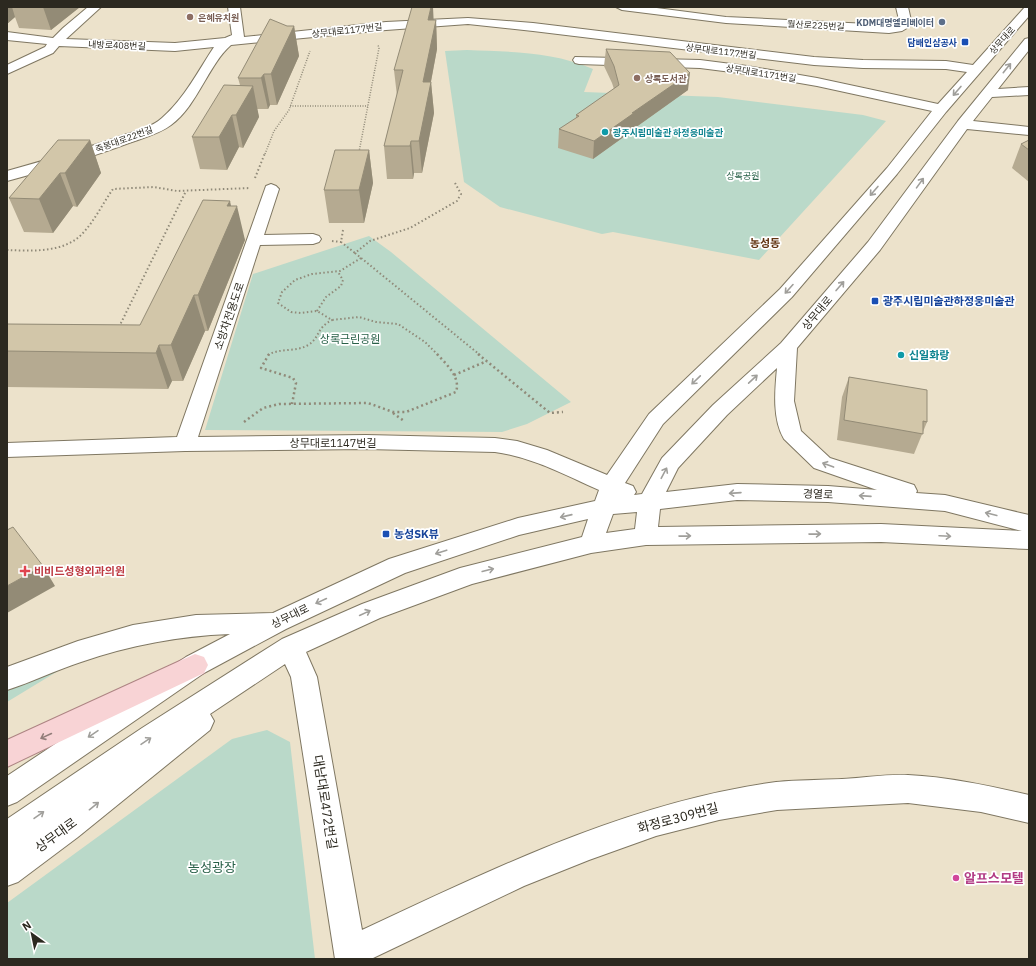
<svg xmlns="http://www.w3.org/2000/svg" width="1036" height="966" font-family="'IBM Plex Sans','Noto Sans KR',sans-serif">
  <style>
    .green { fill: #bad9c9 }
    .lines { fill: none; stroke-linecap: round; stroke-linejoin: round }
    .minor-casing { stroke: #7f7762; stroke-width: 2 }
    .major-casing { stroke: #ad8483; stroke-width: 2 }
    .path-far2 { stroke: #908a79; stroke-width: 1.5; stroke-dasharray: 1 1.5; stroke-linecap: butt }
    .path-far1 { stroke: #908a79; stroke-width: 2; stroke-dasharray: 1.5 2.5; stroke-linecap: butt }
    .path { stroke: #908a79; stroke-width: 2.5; stroke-dasharray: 2 3; stroke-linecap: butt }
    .minor { fill: #fff; fill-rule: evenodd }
    .major { fill: #f8d3d5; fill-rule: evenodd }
    .wall { fill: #b5aa91 }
    .shaded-wall { fill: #938b76 }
    .building { fill: #d2c6a9; stroke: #938b76 }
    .oneway { stroke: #a09f9b }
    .oneway2 { stroke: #927e7a }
    .education-dot { fill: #8d6e63; stroke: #fff; stroke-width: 1.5 }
    .service-dot { fill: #5c6f8a; stroke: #fff; stroke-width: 1.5 }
    .transit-dot { fill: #1a4fb4; stroke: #fff; stroke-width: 1.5 }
    .culture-dot { fill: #0f9aa8; stroke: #fff; stroke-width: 1.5 }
    .health-dot { fill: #e0444e; stroke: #fff; stroke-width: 1.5 }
    .hotel-dot { fill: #d1479c; stroke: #fff; stroke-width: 1.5 }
    .labels { text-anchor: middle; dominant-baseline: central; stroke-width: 3.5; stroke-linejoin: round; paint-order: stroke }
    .far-education-label { font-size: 9px; font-weight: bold; fill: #785e54; stroke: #fff; text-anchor: start }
    .far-service-label { font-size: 9px; font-weight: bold; fill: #4e5e75; stroke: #fff; text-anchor: end }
    .far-street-label { font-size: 9px; fill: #2c2920; stroke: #fff }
    .far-transit-label { font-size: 9px; font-weight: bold; fill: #164399; stroke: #fff; text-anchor: end }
    .far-culture-label { font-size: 9px; font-weight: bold; fill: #0d838f; stroke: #fff; text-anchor: start }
    .far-park-label { font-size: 9px; fill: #286048; stroke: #fff }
    .far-quarter-label { font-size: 11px; font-weight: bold; fill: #623411; stroke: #fff }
    .transit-label { font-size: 11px; font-weight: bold; fill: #164399; stroke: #fff; text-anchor: start }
    .street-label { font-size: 11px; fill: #2c2920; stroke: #fff }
    .park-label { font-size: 11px; fill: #286048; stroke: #fff }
    .culture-label { font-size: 11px; font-weight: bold; fill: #0d838f; stroke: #fff; text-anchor: start }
    .health-label { font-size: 11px; font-weight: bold; fill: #be3a42; stroke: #fff; text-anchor: start }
    .near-street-label { font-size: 13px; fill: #2c2920; stroke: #fff }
    .near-park-label { font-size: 13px; fill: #286048; stroke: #fff }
    .near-hotel-label { font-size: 13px; font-weight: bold; fill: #b23c85; stroke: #fff; text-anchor: start }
  </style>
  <rect width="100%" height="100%" fill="#ece2cb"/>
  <path class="green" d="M467 50C511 52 551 51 593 69L584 92 718 97 863 115 886 121 759 260 613 232 602 234 500 207 464 182 445 51Z
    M369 236 391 252 571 402 527 424 502 432 205 430 253 274Z
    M91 651 7 702V686Z
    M267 730 290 742 315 959H7V903L232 739Z"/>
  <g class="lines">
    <defs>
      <path id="minor" d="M88 7H101L66 39 175 43 225 38 232 35 228 7H240L244 37 386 22 468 18 533 23 814 57 863 60 946 61 973 65 1025 7H1029V16L946 112 897 174 792 297 663 424 625 483 633 486 636 492 634 495 642 494 662 458 713 405 781 343 868 242 958 121 1025 39 1029 38V50L998 89 1029 87V95L992 97 973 121 1029 127V135L967 129 880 250 797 348 794 401 801 431 830 458 914 485 917 491 916 493 945 495 1029 515V549L881 542 646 545 591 553 472 584 380 618 306 652 317 677 362 930C495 868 629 802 776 782 797 780 820 780 842 779 864 778 886 774 908 775 949 777 990 786 1029 795V823L981 812 908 803 777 810 719 820 656 836 589 860 524 886 371 959H335L291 677 285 664 210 714 214 721 210 730 78 837 18 882 7 886V852L9 851 7 852V819L142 728 282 639 362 604 460 568 582 537 588 519 519 535 405 573 286 629 204 673 17 802 7 806V776L186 657 230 634C179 636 130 645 81 662 56 670 32 682 7 690V667L78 641 133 625 196 615 273 613 389 559 518 518 595 501 599 490C565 475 532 457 495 452L366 449 185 451 7 457V443L177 437 266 186 271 184 276 186 279 189 264 235 313 234 319 236 321 239 319 242 313 244 260 245 198 437 366 435 495 438 517 441 547 450 607 475 649 414 780 289 887 168 932 111 817 86 747 74 700 68 579 64 575 63 573 60 575 57 700 60 747 66 817 78 938 104 967 72 946 69 863 68 814 65 533 31 468 24 386 30 231 45C208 65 198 105 171 125 159 134 143 138 129 143 89 158 48 170 7 181V171C46 160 85 149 124 135 136 131 152 127 162 118 185 98 198 71 214 47L175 51 59 46 53 53 7 74V65L45 47 47 44 7 40V32L53 38 63 28ZM777 368C775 390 772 419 784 439L814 468 877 490 828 486 737 484 666 492 678 468 727 415ZM737 500 828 502 945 511 1022 531 881 524 658 527 660 509ZM637 512 635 529 606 533 613 514Z
        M616 7H649L726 17 889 25H896L900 24 896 7H908L912 25 902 31 889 33 726 23 622 10Z"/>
      <path id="major" d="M195 654 204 657 208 665 204 673 7 767V740Z"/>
    </defs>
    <use href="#minor" class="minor-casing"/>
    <use href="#major" class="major-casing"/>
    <path class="path-far2" d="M290 106H368
      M359 152 379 48 378 45
      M265 154 274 131 289 110 310 51"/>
    <path class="path-far1" d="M255 178 265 153
      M455 183 461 194 457 201 410 228 370 241 355 253 480 355
      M343 230 341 242 355 253
      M332 241 341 242
      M7 250C32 251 65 253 83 233 95 220 103 203 113 189L154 187 177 191 250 188
      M361 258 340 271 312 274 295 280 282 292 278 303 291 312 301 313 317 311 332 320 359 317 376 322 398 324 425 342 438 355
      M317 311 326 297 341 286 343 280 338 272
      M119 327 186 191
      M268 355C279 348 297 352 308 345 320 338 316 328 332 320"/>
    <path class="path" d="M269 354 261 368 293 378 296 383 292 404
      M478 354 550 413 563 412
      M454 375 487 361
      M393 413 404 421
      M244 422 263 408 279 404 368 403 393 412H406L456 392C461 377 446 364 437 354"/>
    <use href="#minor" class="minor"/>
    <use href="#major" class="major"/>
  </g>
  <path class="wall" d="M7 7H80L51 30 19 28 15 17 7 24Z
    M433 7V20H436L437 49 431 82 434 113 422 173H414L413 179H387L384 146 397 96 394 70Z
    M287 26H294L299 56 277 105H270L268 109H257L259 117 243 148 239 147 227 170 200 169 192 137 240 85 238 78Z
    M606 49 688 90 632 130V131L593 159 558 148 559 129 576 119V115L614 89 612 83 604 66Z
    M90 140 101 173 77 207 73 206 53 233 24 232 9 198Z
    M1029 140V182L1012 168 1021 144Z
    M369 150 373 183 364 223H329L324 190Z
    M231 206 245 240 208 331H205L183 381H172L168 389 7 387V324L140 325Z
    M849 377 927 422 914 454 837 440 842 397Z"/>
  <path class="shaded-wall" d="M7 7H12L15 17 7 24Z
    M43 7H80L51 30Z
    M431 7H433L434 28 436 20 437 49 427 102 431 82 434 113 422 173 419 141 423 82 428 20Z
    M294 26 299 56 277 105 271 74Z
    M690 73 688 90 632 130V131L593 159 594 141 632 113Z
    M264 74 270 105 268 109 261 78Z
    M253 86 259 117 243 148 236 115Z
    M232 115 239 147 227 170 219 137Z
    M90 140 101 173 77 207 65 173Z
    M411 141 414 173 413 179 410 146Z
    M369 150 373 183 364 223 359 190Z
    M60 173 73 206 53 233 39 199Z
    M230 201 233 215 237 206 245 240 208 331 198 295 227 206Z
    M194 295 205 331 183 381 171 345Z
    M159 345 172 381 168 389 156 353Z
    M43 566 55 586 7 613V586Z"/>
  <path class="building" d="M412 7H431L428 20H436L423 82H431L419 141H411L410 146H384L403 70H394Z
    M270 19 287 26H294L271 74H264L261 78H238Z
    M606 49 670 52 690 73 632 113H634L594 141 559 129 579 116 576 115 619 85 614 66Z
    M224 85 253 86 236 115H232L219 137H192Z
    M58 140H90L65 173H60L39 199 9 198Z
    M1029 140V150L1021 144Z
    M335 150H369L359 190H324Z
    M203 200 230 201 227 206H237L198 295H194L171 345H159L156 353 7 351V324L140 325Z
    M849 377 927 390V422L923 421V434L844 420Z
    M13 527 43 566 7 586V530Z"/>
  <defs><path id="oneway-shaft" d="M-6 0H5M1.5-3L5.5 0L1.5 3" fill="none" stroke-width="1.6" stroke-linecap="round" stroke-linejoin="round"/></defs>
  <g class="oneway">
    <use href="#oneway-shaft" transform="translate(1007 68) rotate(-51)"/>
    <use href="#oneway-shaft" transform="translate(957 91) rotate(131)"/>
    <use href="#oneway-shaft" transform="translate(920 183) rotate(-54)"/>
    <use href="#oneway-shaft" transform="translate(874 191) rotate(131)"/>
    <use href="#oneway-shaft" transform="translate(840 286) rotate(-49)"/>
    <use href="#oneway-shaft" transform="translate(789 289) rotate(132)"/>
    <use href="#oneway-shaft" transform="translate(753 379) rotate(-43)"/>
    <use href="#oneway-shaft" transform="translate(696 380) rotate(136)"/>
    <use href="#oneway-shaft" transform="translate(828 465) rotate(-160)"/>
    <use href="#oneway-shaft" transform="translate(664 473) rotate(-62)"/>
    <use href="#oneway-shaft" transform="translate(735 493) rotate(176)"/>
    <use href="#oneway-shaft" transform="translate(865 496) rotate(-176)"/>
    <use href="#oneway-shaft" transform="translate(991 514) rotate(-166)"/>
    <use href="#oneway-shaft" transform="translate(566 516) rotate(167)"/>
    <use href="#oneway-shaft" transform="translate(815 534) rotate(-1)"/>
    <use href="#oneway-shaft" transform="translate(685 536) rotate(-1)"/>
    <use href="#oneway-shaft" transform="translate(945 536) rotate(3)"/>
    <use href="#oneway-shaft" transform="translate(441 552) rotate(162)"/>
    <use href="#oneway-shaft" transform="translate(488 570) rotate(-14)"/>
    <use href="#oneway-shaft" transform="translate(321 601) rotate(155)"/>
    <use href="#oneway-shaft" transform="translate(365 613) rotate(-25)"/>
    <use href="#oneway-shaft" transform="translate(93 734) rotate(146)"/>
    <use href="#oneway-shaft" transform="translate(146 741) rotate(-34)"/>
    <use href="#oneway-shaft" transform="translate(94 806) rotate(-39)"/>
    <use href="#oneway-shaft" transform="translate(39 815) rotate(-35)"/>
  </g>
  <use class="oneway2" href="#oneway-shaft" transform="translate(46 736) rotate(155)"/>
  <g class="education-dot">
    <circle cx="190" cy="17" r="4"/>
    <circle cx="637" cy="78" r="4"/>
  </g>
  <circle class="service-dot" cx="942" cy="22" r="4"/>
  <g class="transit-dot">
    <rect x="961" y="38" width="8" height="8" rx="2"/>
    <rect x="871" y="297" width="8" height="8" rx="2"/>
    <rect x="382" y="530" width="8" height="8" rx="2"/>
  </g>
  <g class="culture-dot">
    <circle cx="605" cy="132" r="4"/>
    <circle cx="901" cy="355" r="4"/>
  </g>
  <path class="health-dot" d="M23 565h4v4h4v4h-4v4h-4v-4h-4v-4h4z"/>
  <circle class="hotel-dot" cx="956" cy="878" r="4"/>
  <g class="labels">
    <g class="far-education-label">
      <text x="198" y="17">은혜유치원</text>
      <text x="645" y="78">상록도서관</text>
    </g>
    <g class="far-service-label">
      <text x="934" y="22">KDM대명엘리베이터</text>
    </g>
    <g class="far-street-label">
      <text transform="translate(816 25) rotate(3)">월산로225번길</text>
      <text transform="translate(347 30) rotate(-6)">상무대로1177번길</text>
      <text transform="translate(1002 40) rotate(-48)">상무대로</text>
      <text transform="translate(117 45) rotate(2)">내방로408번길</text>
      <text transform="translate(721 51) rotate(7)">상무대로1177번길</text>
      <text transform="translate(761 73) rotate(9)">상무대로1171번길</text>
      <text transform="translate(124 139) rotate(-20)">죽봉대로22번길</text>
    </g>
    <g class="far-transit-label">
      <text x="957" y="42">담배인삼공사</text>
    </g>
    <g class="far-culture-label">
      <text x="613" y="132">광주시립미술관 하정웅미술관</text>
    </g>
    <g class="far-park-label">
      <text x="743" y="175">상록공원</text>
    </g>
    <g class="far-quarter-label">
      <text x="765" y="243">농성동</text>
    </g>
    <g class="transit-label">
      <text x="883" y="301">광주시립미술관하정웅미술관</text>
      <text x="394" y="534">농성SK뷰</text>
    </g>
    <g class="street-label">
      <text transform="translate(817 313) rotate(-50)">상무대로</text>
      <text transform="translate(229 316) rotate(-71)">소방차전용도로</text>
      <text x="333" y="443">상무대로1147번길</text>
      <text transform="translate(818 494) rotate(2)">경열로</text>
      <text transform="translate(290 616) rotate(-26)">상무대로</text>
    </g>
    <g class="park-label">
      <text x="350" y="339">상록근린공원</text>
    </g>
    <g class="culture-label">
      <text x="909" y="355">신일화랑</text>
    </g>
    <g class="health-label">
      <text x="34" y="571">비비드성형외과의원</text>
    </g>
    <g class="near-street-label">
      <text transform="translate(325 802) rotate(81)">대남대로472번길</text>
      <text transform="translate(678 818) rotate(-15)">화정로309번길</text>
      <text transform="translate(56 835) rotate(-36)">상무대로</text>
    </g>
    <g class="near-park-label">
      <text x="212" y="867">농성광장</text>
    </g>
    <g class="near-hotel-label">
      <text x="964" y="878">알프스모텔</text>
    </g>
  </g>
  <rect width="1036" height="966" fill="none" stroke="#2c2920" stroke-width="16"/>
  <g transform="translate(32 934) rotate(327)" stroke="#ffffff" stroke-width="3" paint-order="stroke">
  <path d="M0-3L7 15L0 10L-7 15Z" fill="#2c2920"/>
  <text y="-6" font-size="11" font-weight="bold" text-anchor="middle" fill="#2c2920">N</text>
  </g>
</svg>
